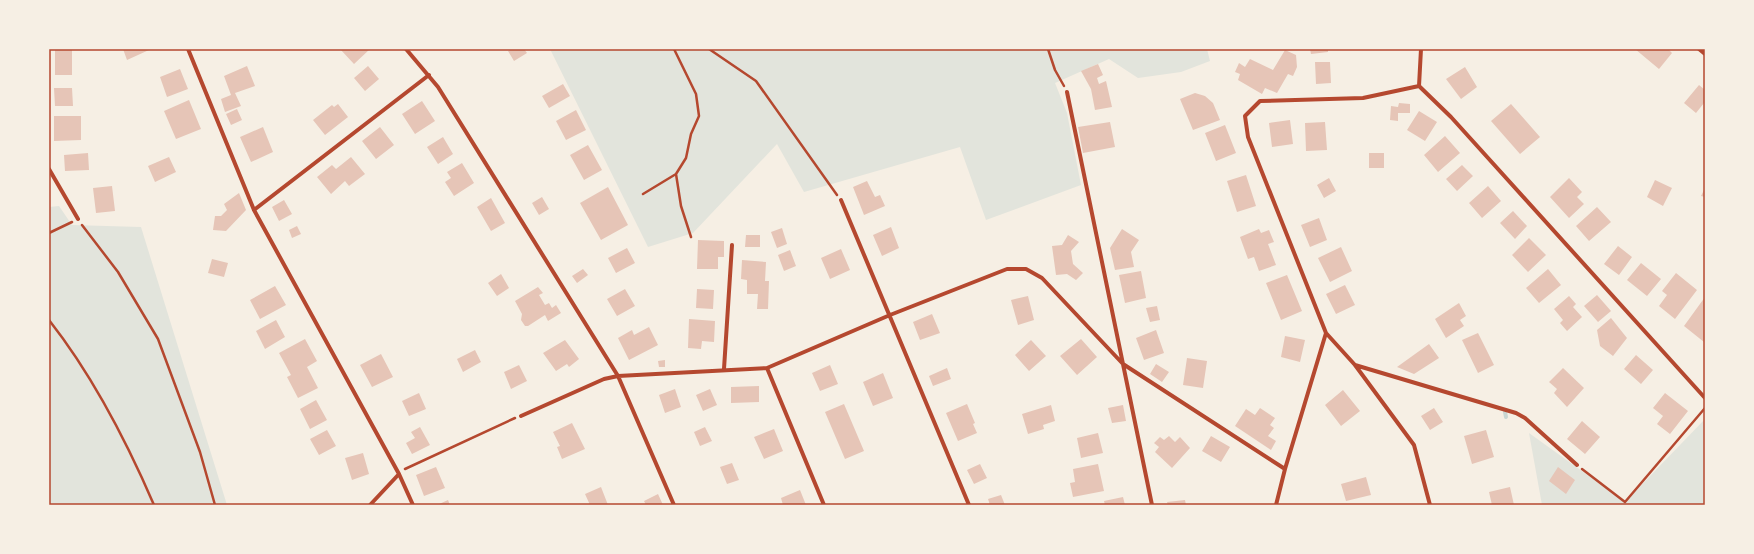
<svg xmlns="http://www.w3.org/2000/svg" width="1754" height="554" font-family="'Varela Round',sans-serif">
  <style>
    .green { fill: #e2e4dc }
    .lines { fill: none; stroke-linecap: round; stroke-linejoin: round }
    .stream { stroke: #c9d6d2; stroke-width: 4 }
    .building { fill: #e6c5b7 }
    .path { stroke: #b5482f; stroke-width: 2.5 }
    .minor { stroke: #b5482f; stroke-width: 4 }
    .neatline { fill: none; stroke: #b5482f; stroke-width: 1.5 }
  </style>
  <rect width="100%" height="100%" fill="#f6efe4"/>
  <path class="green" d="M550 49H1207L1210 61 1181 72 1138 78 1109 59 1055 83 1067 113 1081 185 986 220 960 147 804 192 777 144 693 233 648 247Z
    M59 206 72 225 141 227 227 505H49V207Z
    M1705 419V505H1542L1529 433 1625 502Z"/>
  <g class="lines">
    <path class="stream" d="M1505 412 1506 417"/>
  </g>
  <path class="building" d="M55 49H72V75H55Z
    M123 49H148L149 50 127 60Z
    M340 49H370L354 64Z
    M512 49H524L527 53 514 61 508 51Z
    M1310 49H1328V52L1311 54Z
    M1635 49H1668L1672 53 1659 69Z
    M1285 50 1296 55 1297 67 1293 76 1288 74 1277 93 1265 88 1262 94 1238 80 1240 74 1235 72 1239 63 1245 67 1250 59 1273 70Z
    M1315 62H1330L1331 83 1316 84Z
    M1098 64 1103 75 1097 78 1099 84 1106 81 1112 107 1095 110 1091 89 1081 71Z
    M247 66 255 86 235 93 241 106 225 112 221 99 231 95 224 76Z
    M368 66 379 79 365 91 354 78Z
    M1465 67 1477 87 1461 99 1446 79Z
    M180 69 188 89 167 97 160 77Z
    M563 84 570 96 549 108 542 96Z
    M1699 85 1705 90V104L1704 103 1696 113 1684 103Z
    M54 88H72L73 106H55Z
    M1195 93 1205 96 1213 103 1220 120 1193 130 1180 99Z
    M189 100 201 129 176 139 164 111Z
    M422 101 435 121 415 134 402 114Z
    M1399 103 1410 104V113H1398V121L1390 120 1391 106 1398 107Z
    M338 104 348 117 325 135 313 120 332 105 334 107Z
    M1511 104 1540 137 1520 154 1491 121Z
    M237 109 242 120 231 125 226 114Z
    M576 110 586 130 566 140 556 121Z
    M1419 111 1437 122 1425 141 1407 130Z
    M54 116H81V140L54 141Z
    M1290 120 1293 144 1272 147 1269 123Z
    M1110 122 1115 147 1083 153 1078 127Z
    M1325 122 1327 150 1306 151 1305 123Z
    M1225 125 1236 153 1216 161 1205 133Z
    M263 127 273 152 251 162 240 137Z
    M380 127 394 145 376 159 362 141Z
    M1445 136 1460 153 1438 172 1424 155Z
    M443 137 453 154 438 164 427 147Z
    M588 145 602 170 584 180 570 155Z
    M88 153 89 170 65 171 64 155Z
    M1369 153H1384V168H1369Z
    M169 157 176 172 155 182 148 166Z
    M351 157 365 174 349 186 345 181 331 194 317 177 332 165 336 169Z
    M462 163 474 183 454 196 445 182 451 178 447 172Z
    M1462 165 1473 176 1457 191 1446 179Z
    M1246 175 1256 206 1237 212 1227 181Z
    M1329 178 1336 191 1324 198 1317 185Z
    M1569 178 1582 192 1577 197 1584 204 1569 218 1550 197Z
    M1655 180 1672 188 1663 206 1647 197Z
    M867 181 875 197 880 195 885 206 864 215 853 187Z
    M112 186 115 211 96 213 93 188Z
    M1488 186 1501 201 1482 218 1469 203Z
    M608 187 628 225 601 240 580 203Z
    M1705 188V197L1701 196Z
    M239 193 246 210 226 231 213 230 215 216H221L227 210 224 204Z
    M542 197 549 209 539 215 532 203Z
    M491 198 505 223 491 231 477 207Z
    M284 200 292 214 279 221 272 207Z
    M1597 207 1611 222 1589 241 1576 226Z
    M1513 211 1527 226 1515 239 1500 223Z
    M1319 218 1327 240 1310 247 1301 225Z
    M297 226 301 234 292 238 289 230Z
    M891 227 899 248 882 256 873 235Z
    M782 228 787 244 777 248 771 232Z
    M1122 229 1139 240 1131 252 1134 267 1115 270 1110 248Z
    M1259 229 1261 233 1269 230 1274 242 1268 244 1276 265 1259 271 1254 257 1248 259 1240 237Z
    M746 235H760V247H745Z
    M1068 235 1079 242 1071 251 1073 264 1083 273 1076 280 1067 274 1056 275 1052 246 1062 245Z
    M1529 238 1546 255 1528 272 1512 255Z
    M698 240 724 241V257H718V269H697Z
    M1618 246 1632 257 1619 275 1604 264Z
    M1341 247 1352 271 1330 282 1318 258Z
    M627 248 635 263 616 273 608 258Z
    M841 249 850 270 830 279 821 258Z
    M790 250 796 266 784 271 778 255Z
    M212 259 228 263 224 277 208 273Z
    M742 260 766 262 765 281H769L768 309H757L758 294H747V280L741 279Z
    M1641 263 1661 279 1647 296 1627 280Z
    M583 269 588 275 577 283 572 276Z
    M1548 269 1561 285 1539 303 1526 288Z
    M1141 271 1146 298 1125 303 1119 275Z
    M1676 273 1697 290 1675 319 1659 306 1667 295 1662 291Z
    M501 274 509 288 497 296 488 283Z
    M1287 275 1302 311 1281 320 1266 283Z
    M1345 285 1355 305 1336 314 1326 294Z
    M275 286 286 305 260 319 250 300Z
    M538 287 543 293 539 295 545 305 549 303 552 308 556 305 561 313 548 321 545 315 528 326H525L521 320 522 314 515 301Z
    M625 289 635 306 617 316 607 299Z
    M697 289 714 290 713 309 696 308Z
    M1597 295 1611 311 1598 322 1584 306Z
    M1028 296 1034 320 1018 325 1011 300Z
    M1569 296 1576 304 1573 307 1582 317 1567 331 1560 323 1563 320 1554 309Z
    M1705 297V341L1704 342 1684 326Z
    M1459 303 1466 316 1460 320 1464 326 1446 338 1435 319Z
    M1157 306 1160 320 1150 322 1146 308Z
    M932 314 940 333 920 340 913 322Z
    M1611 318 1627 338 1613 356 1600 346 1597 330Z
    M689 319 715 321 714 342 702 341 701 349 688 348Z
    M276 320 285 337 265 349 256 331Z
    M649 327 658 345 629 360 618 338 632 330 634 335Z
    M1156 330 1164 353 1144 360 1136 338Z
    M1478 333 1494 365 1478 373 1462 340Z
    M1285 336 1305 340 1300 362 1281 357Z
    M305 339 317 361 307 367 318 388 298 398 287 377 291 375 279 353Z
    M1081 339 1097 357 1077 375 1060 356Z
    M565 340 579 359 569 367 567 364 556 371 543 353Z
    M1031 340 1046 356 1029 371 1015 355Z
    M1429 344 1439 358 1414 374 1397 367Z
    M475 350 481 362 463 372 457 359Z
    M381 354 393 377 372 387 360 365Z
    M1636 355 1653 370 1641 384 1624 369Z
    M1187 358 1207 361 1203 388 1183 385Z
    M665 360V367H659L658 361Z
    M1156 364 1169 372 1162 382 1150 374Z
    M519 365 527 381 511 389 504 372Z
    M830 365 838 384 820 391 812 373Z
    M947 368 951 379 933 386 929 376Z
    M1563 368 1584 388 1567 407 1554 393 1557 389 1549 382Z
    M883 373 893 398 873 406 863 382Z
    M759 386V402L731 403V387Z
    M675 389 681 407 665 413 659 395Z
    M710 389 717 405 703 411 696 395Z
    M1343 390 1360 411 1341 426 1325 405Z
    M419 393 426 409 409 416 402 401Z
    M1665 393 1688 411 1670 434 1657 424 1663 416 1653 408Z
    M316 400 327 420 310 429 300 409Z
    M844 404 864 451 845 459 825 412Z
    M967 404 975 423 973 424 977 433 958 441 946 413Z
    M1051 405 1055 421 1043 425 1044 429 1028 434 1022 414Z
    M1123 405 1126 421 1112 423 1108 408Z
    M1260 408 1275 418 1270 425 1274 428 1268 436 1276 441 1271 450 1235 426 1246 409 1255 415Z
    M1434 408 1443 422 1430 430 1421 416Z
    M1582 421 1600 437 1585 454 1567 439Z
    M572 423 585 449 562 459 557 447 560 446 553 432Z
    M420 427 430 445 412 454 406 443 415 438 411 432Z
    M705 427 712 441 700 446 694 432Z
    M774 429 783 451 764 459 754 437Z
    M327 430 336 446 319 455 310 439Z
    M1486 430 1494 457 1472 464 1464 436Z
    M1098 433 1103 453 1081 458 1077 438Z
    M1169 436 1175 442 1180 437 1190 448 1172 468 1155 452 1159 447 1154 443 1160 437 1164 440Z
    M1211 436 1230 447 1221 462 1202 451Z
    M363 453 369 474 352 480 345 458Z
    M732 463 739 480 727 484 720 467Z
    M980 464 987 478 974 484 967 470Z
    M1098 464 1104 491 1073 497 1070 483 1075 482 1073 469Z
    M436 467 445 488 424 496 416 475Z
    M1558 467 1575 480 1566 494 1549 481Z
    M1366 477 1371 495 1346 501 1341 484Z
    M601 487 608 505H590L585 494Z
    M1510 487 1514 505H1492L1489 492Z
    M800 490 806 505H783L781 498Z
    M658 494 663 505H646L644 501Z
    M1001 495 1005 505H990L988 499Z
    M1123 497 1125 505H1105L1104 501Z
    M448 500 450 505H437Z
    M1185 500 1186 505H1168L1167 502Z"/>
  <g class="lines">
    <path class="path" d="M709 49 756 81 837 195
      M1048 49 1055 70 1064 86
      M676 174 681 206 691 237
      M643 194 676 174 686 158 691 134 699 116 696 94 674 49
      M82 225 118 272 158 339 200 452 215 505
      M49 233 72 222
      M49 320C93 376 126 440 154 505
      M405 469 515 418
      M1582 469 1625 502 1705 408"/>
    <path class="minor" d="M188 49 254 210 399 474 413 505
      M406 49 438 87 618 376 674 505
      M1699 49 1705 54
      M1419 86 1451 117 1705 398
      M1067 92 1152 505
      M49 169 78 219
      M841 200 969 505
      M254 210 429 75
      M1326 333 1355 365 1414 445 1430 505
      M1355 365 1516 413 1525 418 1577 465
      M767 368 824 505
      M724 369 732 245
      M521 416 604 379 618 376 767 368 890 315 1007 269H1026L1042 278 1123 364 1285 469
      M370 505 399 474
      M1276 505 1285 469 1326 333 1248 137 1245 116 1260 101 1363 98 1419 86 1421 49"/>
  </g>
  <rect width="1754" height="554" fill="none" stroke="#f6efe4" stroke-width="100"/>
  <rect x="50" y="50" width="1654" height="454" class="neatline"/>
</svg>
